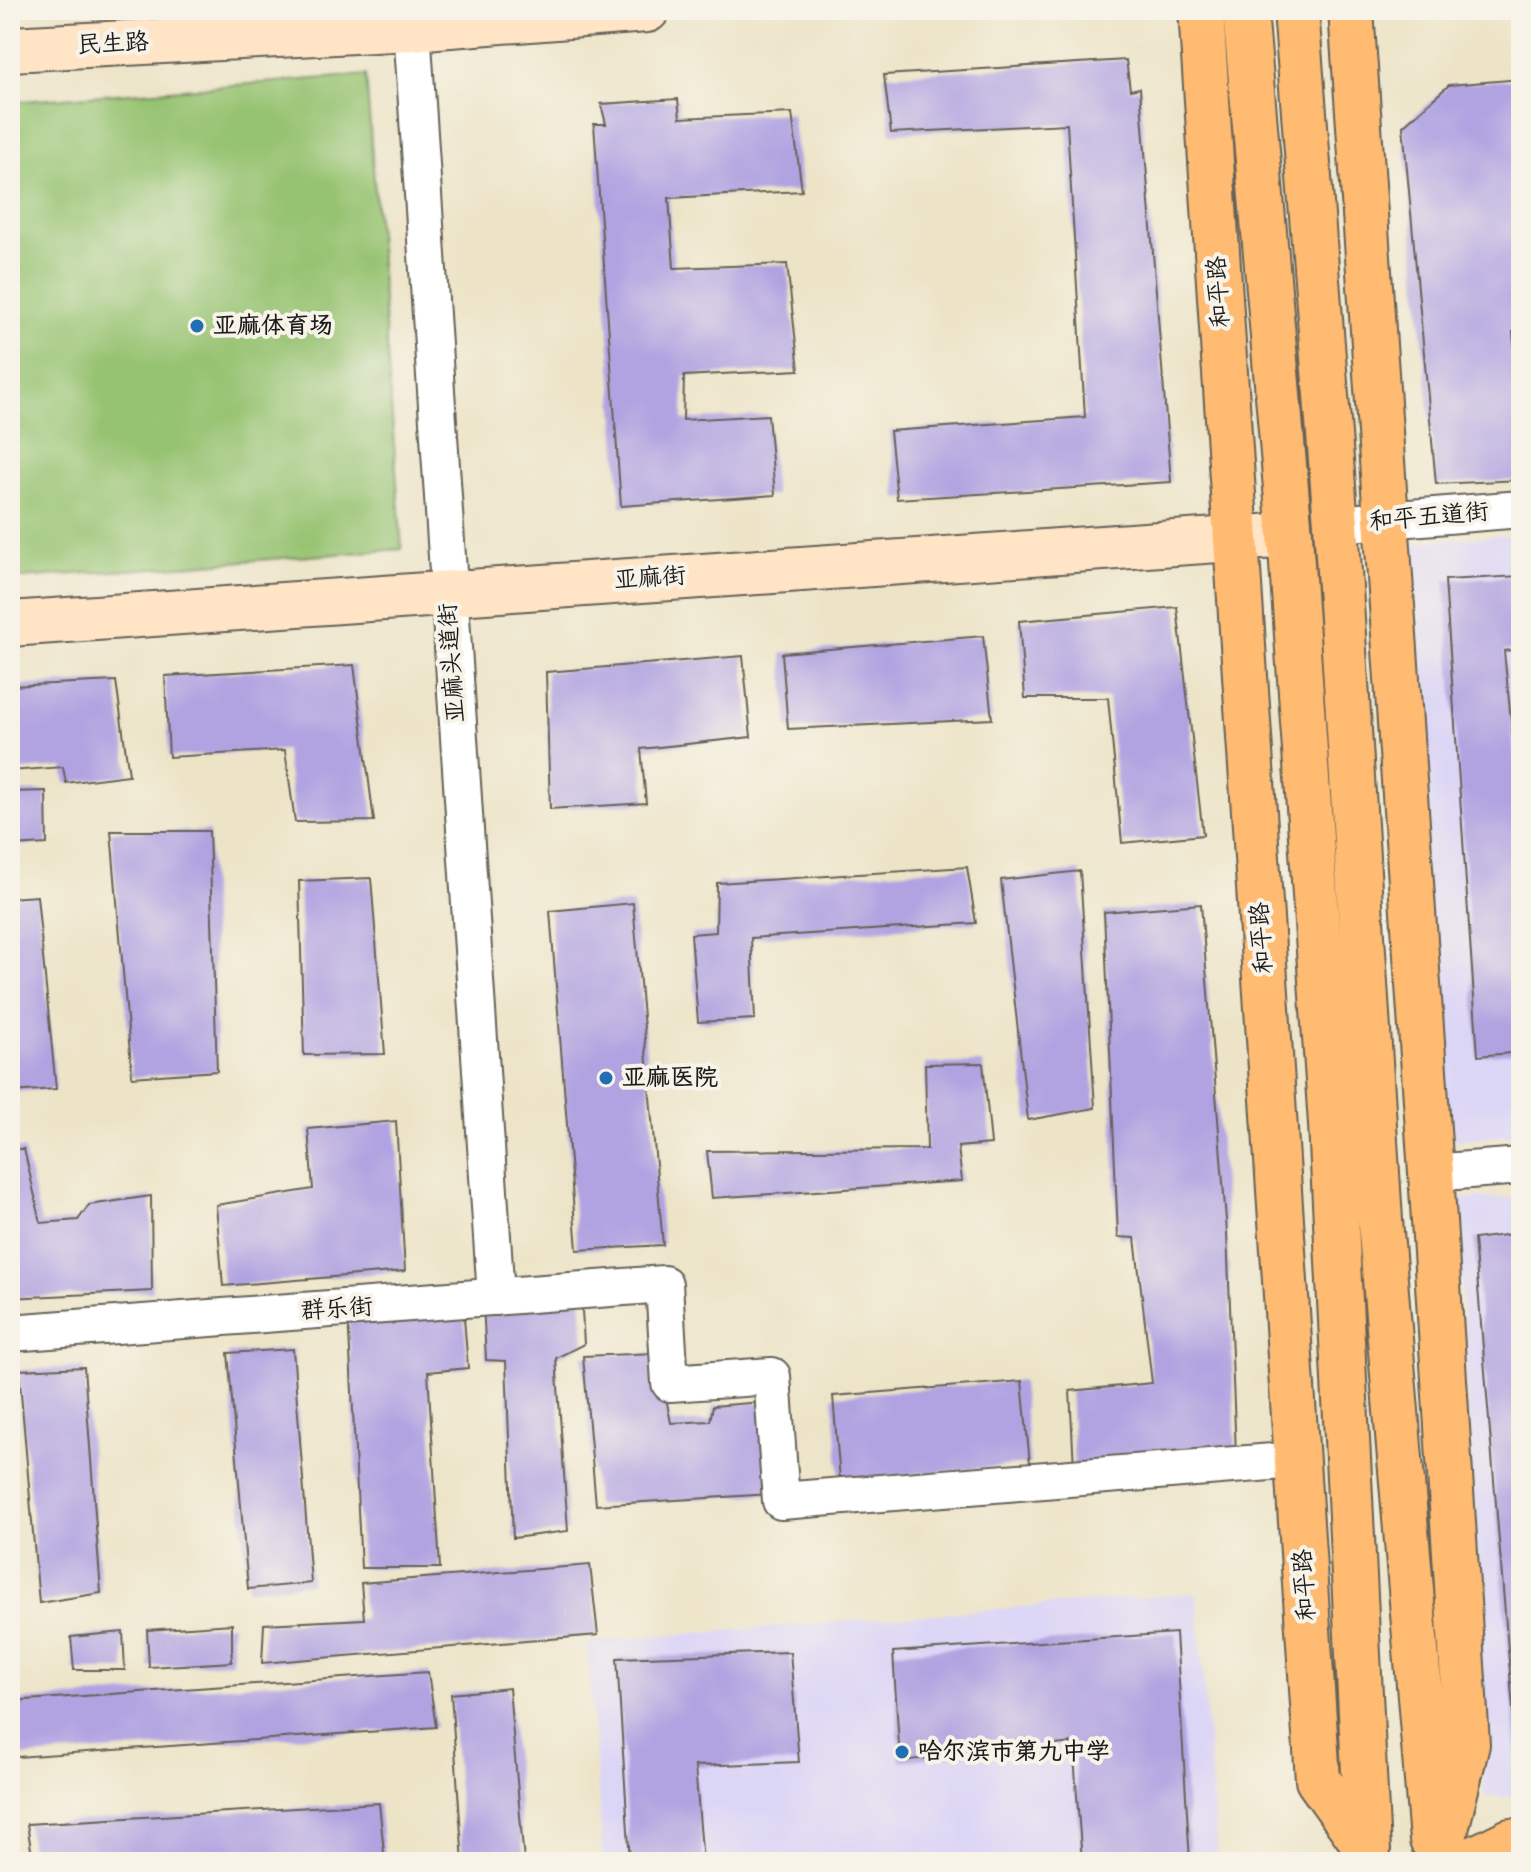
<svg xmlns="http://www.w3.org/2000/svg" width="1531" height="1872" font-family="'Architects Daughter','LXGW WenKai TC',sans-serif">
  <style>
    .built { fill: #dcd6f6 }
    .green { fill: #96c371; stroke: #597046; stroke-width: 2 }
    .building { fill: #b1a3e1 }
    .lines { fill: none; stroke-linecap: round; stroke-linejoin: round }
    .street-casing { stroke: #656258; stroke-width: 40 }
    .secondary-casing { stroke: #656258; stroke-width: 48 }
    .primary-casing { stroke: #656258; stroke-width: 48 }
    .street { stroke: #fff; stroke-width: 36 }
    .secondary { stroke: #ffe4c6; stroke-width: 44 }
    .primary { stroke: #ffbb71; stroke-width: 44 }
    .poi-dot { fill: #1f6fb2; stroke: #f7f3e8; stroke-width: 3 }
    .labels { text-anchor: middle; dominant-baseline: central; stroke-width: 8; stroke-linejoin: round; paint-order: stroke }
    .street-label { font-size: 24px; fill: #1c1c1c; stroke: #f7f3e8 }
    .poi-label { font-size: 24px; font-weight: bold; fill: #1c1c1c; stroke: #f7f3e8; text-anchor: start }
  </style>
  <rect width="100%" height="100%" fill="#f7f3e8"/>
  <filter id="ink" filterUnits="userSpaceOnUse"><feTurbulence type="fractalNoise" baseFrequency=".0125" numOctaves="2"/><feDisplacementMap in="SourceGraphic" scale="16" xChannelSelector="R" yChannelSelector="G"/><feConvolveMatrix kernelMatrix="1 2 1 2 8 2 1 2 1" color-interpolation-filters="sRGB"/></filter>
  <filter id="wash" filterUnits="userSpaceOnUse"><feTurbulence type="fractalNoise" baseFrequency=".006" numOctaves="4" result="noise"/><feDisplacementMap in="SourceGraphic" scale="32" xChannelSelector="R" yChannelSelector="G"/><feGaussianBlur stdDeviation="1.8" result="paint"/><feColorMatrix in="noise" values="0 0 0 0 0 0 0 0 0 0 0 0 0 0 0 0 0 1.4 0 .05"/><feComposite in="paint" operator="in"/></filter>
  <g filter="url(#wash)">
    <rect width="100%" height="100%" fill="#ede4c8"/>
    <path class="built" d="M1521 534V1135L1444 1141 1400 543Z
      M1458 1198H1521V1798L1484 1795Z
      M1197 1593 1218 1862H603L587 1642Z"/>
    <path class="green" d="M366 75 402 549 10 579V102Z"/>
    <g id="blocks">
      <path class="building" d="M1126 60 1130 90 1140 88 1171 482 897 499 890 431 1085 417 1067 124 891 133 884 75Z
        M1521 79V332H1513L1521 431V480L1436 484 1403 126 1449 85Z
        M678 99 680 118 792 113 802 191 669 198 674 268 787 264 799 370 684 376 683 420 768 415 775 495 621 506 594 124H606L601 104Z
        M1521 576V649L1504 651 1517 781H1521V1052L1478 1056 1445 580Z
        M1177 607 1203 835 1122 843 1108 698H1025L1019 621Z
        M983 636 992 719 788 729 782 653Z
        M743 656 751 737 641 749 646 803 550 809 546 672Z
        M354 665 374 821 295 822 285 750 169 757 165 676Z
        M116 681 129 775 66 783 63 767 10 771V686Z
        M46 791 47 844 10 846V792Z
        M111 831H209L217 1071 132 1077Z
        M967 867 976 923 751 938 755 1019 698 1022 691 934 716 932 717 883Z
        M1080 871 1095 1108 1028 1120 1001 880Z
        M371 878 385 1054 304 1055 299 881Z
        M37 896 56 1089 10 1092V898Z
        M633 903 663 1245 577 1250 550 911Z
        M1201 904 1227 1233 1236 1454 1074 1467 1070 1391 1152 1383 1135 1238 1118 1237 1104 912Z
        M983 1063 991 1144 958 1147 962 1181 712 1198 707 1151 927 1149 925 1064Z
        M396 1121 405 1271 223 1286 216 1205 313 1189 308 1129Z
        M10 1149H24L41 1223 78 1220 89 1205 151 1196 152 1291 10 1298Z
        M1521 1233V1770H1518L1474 1239Z
        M581 1294 584 1344 556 1358 568 1531 513 1538 506 1361 486 1360 483 1302Z
        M463 1305 468 1368 428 1372 440 1568H361L348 1313Z
        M293 1349 311 1583 248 1589 228 1353Z
        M657 1353 671 1423 710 1421 713 1406 762 1402 771 1494 596 1505 583 1356Z
        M84 1367 101 1593 39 1603 19 1370Z
        M1022 1381 1030 1464 840 1480 833 1396Z
        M590 1565 598 1635 262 1663 264 1624 364 1619 361 1583Z
        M232 1624V1662L149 1667 147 1630Z
        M123 1632 125 1670H74L71 1637Z
        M1176 1633 1190 1862H1082L1073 1743 900 1761 893 1652Z
        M790 1652 799 1762 695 1766 703 1862H630L617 1658Z
        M428 1672 436 1727 17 1757 12 1701Z
        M509 1688 524 1862H463L451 1694Z
        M379 1803 385 1862H33L27 1824Z"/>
    </g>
  </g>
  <g filter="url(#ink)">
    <use href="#blocks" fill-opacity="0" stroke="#656258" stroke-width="2"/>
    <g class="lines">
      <defs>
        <path id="street" d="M412 28 496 1297
          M1336 524 1521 509
          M1431 1173 1521 1166
          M10 1333 664 1284 670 1383 772 1376 781 1501 1296 1460"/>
        <path id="secondary" d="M10 49 412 28 647 10
          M10 624 1290 535"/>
        <path id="primary" d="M1201 10 1318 1780 1368 1850
          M1245 10 1290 535 1331 1124 1368 1851
          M1296 10 1336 524 1380 1220 1432 1840
          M1351 10 1431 1173 1467 1744 1438 1862
          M1467 1862 1510 1841 1521 1845"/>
      </defs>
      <use href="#street" class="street-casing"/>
      <use href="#secondary" class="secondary-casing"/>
      <use href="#primary" class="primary-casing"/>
      <use href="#street" class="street"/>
      <use href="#secondary" class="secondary"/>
      <use href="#primary" class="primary"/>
    </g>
  </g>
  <g class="poi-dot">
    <circle cx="197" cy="326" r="8"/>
    <circle cx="606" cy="1078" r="8"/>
    <circle cx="902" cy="1752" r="8"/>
  </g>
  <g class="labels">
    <g class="street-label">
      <text transform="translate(113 44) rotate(-3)">民生路</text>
      <text transform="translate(1219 292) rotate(-94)">和平路</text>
      <text transform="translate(1429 517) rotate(-5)">和平五道街</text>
      <text transform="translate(650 578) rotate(-4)">亚麻街</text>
      <text transform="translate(452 663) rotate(-94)">亚麻头道街</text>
      <text transform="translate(1262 938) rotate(-94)">和平路</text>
      <text transform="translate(337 1309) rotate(-4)">群乐街</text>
      <text transform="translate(1305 1585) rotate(-94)">和平路</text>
    </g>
    <g class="poi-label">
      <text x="213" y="326">亚麻体育场</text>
      <text x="622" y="1078">亚麻医院</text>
      <text x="918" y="1752">哈尔滨市第九中学</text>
    </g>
  </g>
  <rect width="1531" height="1872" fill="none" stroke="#f7f3e8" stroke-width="40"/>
</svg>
